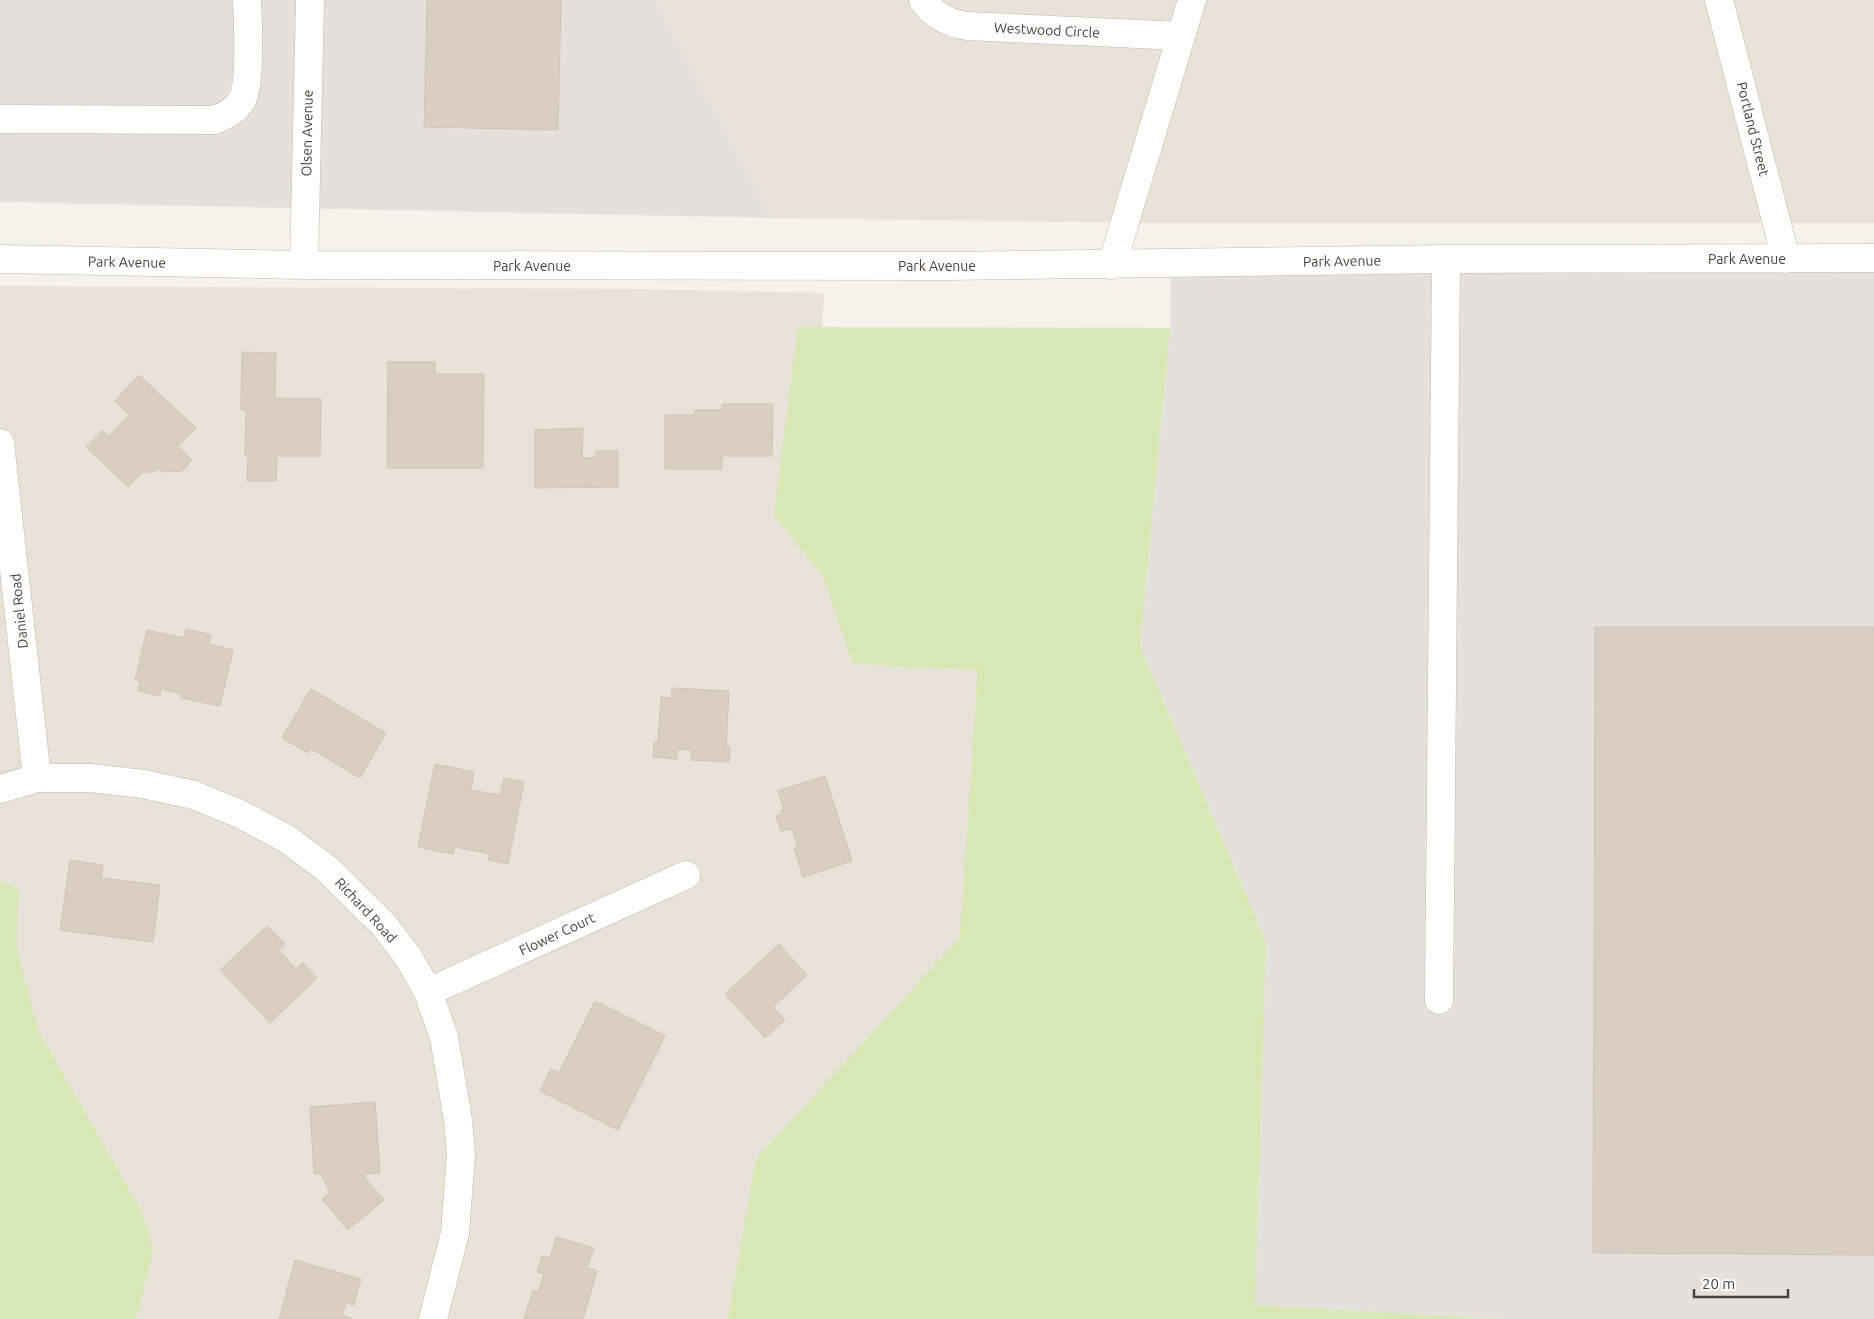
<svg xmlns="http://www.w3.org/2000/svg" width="1874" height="1319" font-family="Ubuntu,sans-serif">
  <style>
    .residential { fill: #e9e2d9 }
    .industrial { fill: #e5e0dc }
    .green { fill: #d7e8b5 }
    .building { fill: #dacec3; stroke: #d1c2b4 }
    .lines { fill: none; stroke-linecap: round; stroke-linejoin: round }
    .minor-casing { stroke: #c1b7ad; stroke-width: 29 }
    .minor { stroke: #fff; stroke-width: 28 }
    .labels { text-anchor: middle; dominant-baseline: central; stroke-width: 4.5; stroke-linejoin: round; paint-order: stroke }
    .street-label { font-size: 14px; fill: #494139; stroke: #fff }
  </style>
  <rect width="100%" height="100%" fill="#f5f1eb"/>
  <path class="residential" d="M656 0H1874V223H1154L773 218Z
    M0 286 626 289 824 293 817 425 997 675 978 951 742 1319H0Z"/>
  <path class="industrial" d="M0 0H656L773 218 0 202Z
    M1874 258V1319H1500L1255 1305 1266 942 1140 646 1170 328 1171 264Z"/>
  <path class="green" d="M798 327 1170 328 1140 646 1266 942 1255 1305 1500 1319H728L756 1159 960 938 978 670 853 664 823 576 774 515Z
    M0 880 18 889 17 951 38 1030 142 1212 153 1250 136 1319H0Z"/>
  <path class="building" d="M427 0H561L558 130 424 127Z
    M242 352 276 353 275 398 321 399 320 456H277L276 481H247L248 456H245L246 410H241Z
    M388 362H435V374H484L483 468H387Z
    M139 375 196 428 178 446 192 460 182 471 162 472 158 468 153 472H142L128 487 86 447 103 430 109 436 129 415 115 401Z
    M722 404H773L772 456H722V469H665V415H695V410H722Z
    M583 428 582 458H596V451H618V487L535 488V430Z
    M1595 627H1874V1255L1593 1253Z
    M186 629 211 635 209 644 233 650 220 706 181 698 182 694 161 689 160 696 138 691 140 681 135 680 147 630 184 638Z
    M672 688 729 691 726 747H730L729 762 691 760 692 750 677 749V759L653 757 654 742H658L661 697 672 698Z
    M311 689 386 733 360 778 310 748 308 753 282 738Z
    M435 764 474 772 471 790 500 795 504 778 524 782 508 864 488 860 490 854 455 847 453 854 418 847Z
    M825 776 852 861 803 877 794 848 798 847 792 829 781 831 776 816 782 814 781 810 784 809 778 791Z
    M70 860 103 865 101 878 160 885 153 942 60 930Z
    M267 926 285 944 279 950 296 969 303 963 317 978 270 1023 220 970Z
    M779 944 807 975 773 1007 785 1020 765 1038 725 994Z
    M595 1001 665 1036 618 1130 540 1091 551 1069 559 1073Z
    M375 1102 380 1173 364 1174 365 1178 384 1200 348 1230 322 1199 330 1193 321 1174H314L310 1107Z
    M556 1237 594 1248 587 1268 597 1271 583 1319H524L533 1290 538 1292 544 1274 537 1272 542 1256 550 1258Z
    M295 1260 361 1279 354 1305 346 1303 342 1315 352 1319H279Z"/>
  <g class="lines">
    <defs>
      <path id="minor" d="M923 0C934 16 948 23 967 26L1181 36
        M1719 0 1786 259
        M0 119 215 120C227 115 235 111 242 100 251 85 248 20 247 0
        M0 259 304 265 946 266 1446 259 1874 258
        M304 265 310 0
        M1112 265 1192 0
        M0 443 37 778
        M0 789 37 778H91L143 784 194 795 240 814 287 839 326 868 383 924 409 958 428 992 444 1037 458 1120 461 1154 455 1233 433 1319
        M428 992 686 875
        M1439 1000 1446 259"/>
    </defs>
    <use href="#minor" class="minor-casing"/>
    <use href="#minor" class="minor"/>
  </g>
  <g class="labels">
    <g class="street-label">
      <text transform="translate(1047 30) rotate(3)">Westwood Circle</text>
      <text transform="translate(1753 129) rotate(76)">Portland Street</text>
      <text transform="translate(307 133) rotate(-89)">Olsen Avenue</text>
      <text x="1747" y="259">Park Avenue</text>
      <text transform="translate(1342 261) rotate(-1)">Park Avenue</text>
      <text transform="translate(127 262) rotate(1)">Park Avenue</text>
      <text x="532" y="266">Park Avenue</text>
      <text x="937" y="266">Park Avenue</text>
      <text transform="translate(19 611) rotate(-96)">Daniel Road</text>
      <text transform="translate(366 910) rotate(47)">Richard Road</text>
      <text transform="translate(557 934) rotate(-25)">Flower Court</text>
    </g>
  </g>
  <path d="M1694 1289v8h94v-8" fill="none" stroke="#494139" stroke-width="2.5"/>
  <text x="1702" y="1289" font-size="15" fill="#494139" stroke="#ffffff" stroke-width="4" paint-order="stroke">20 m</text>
</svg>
